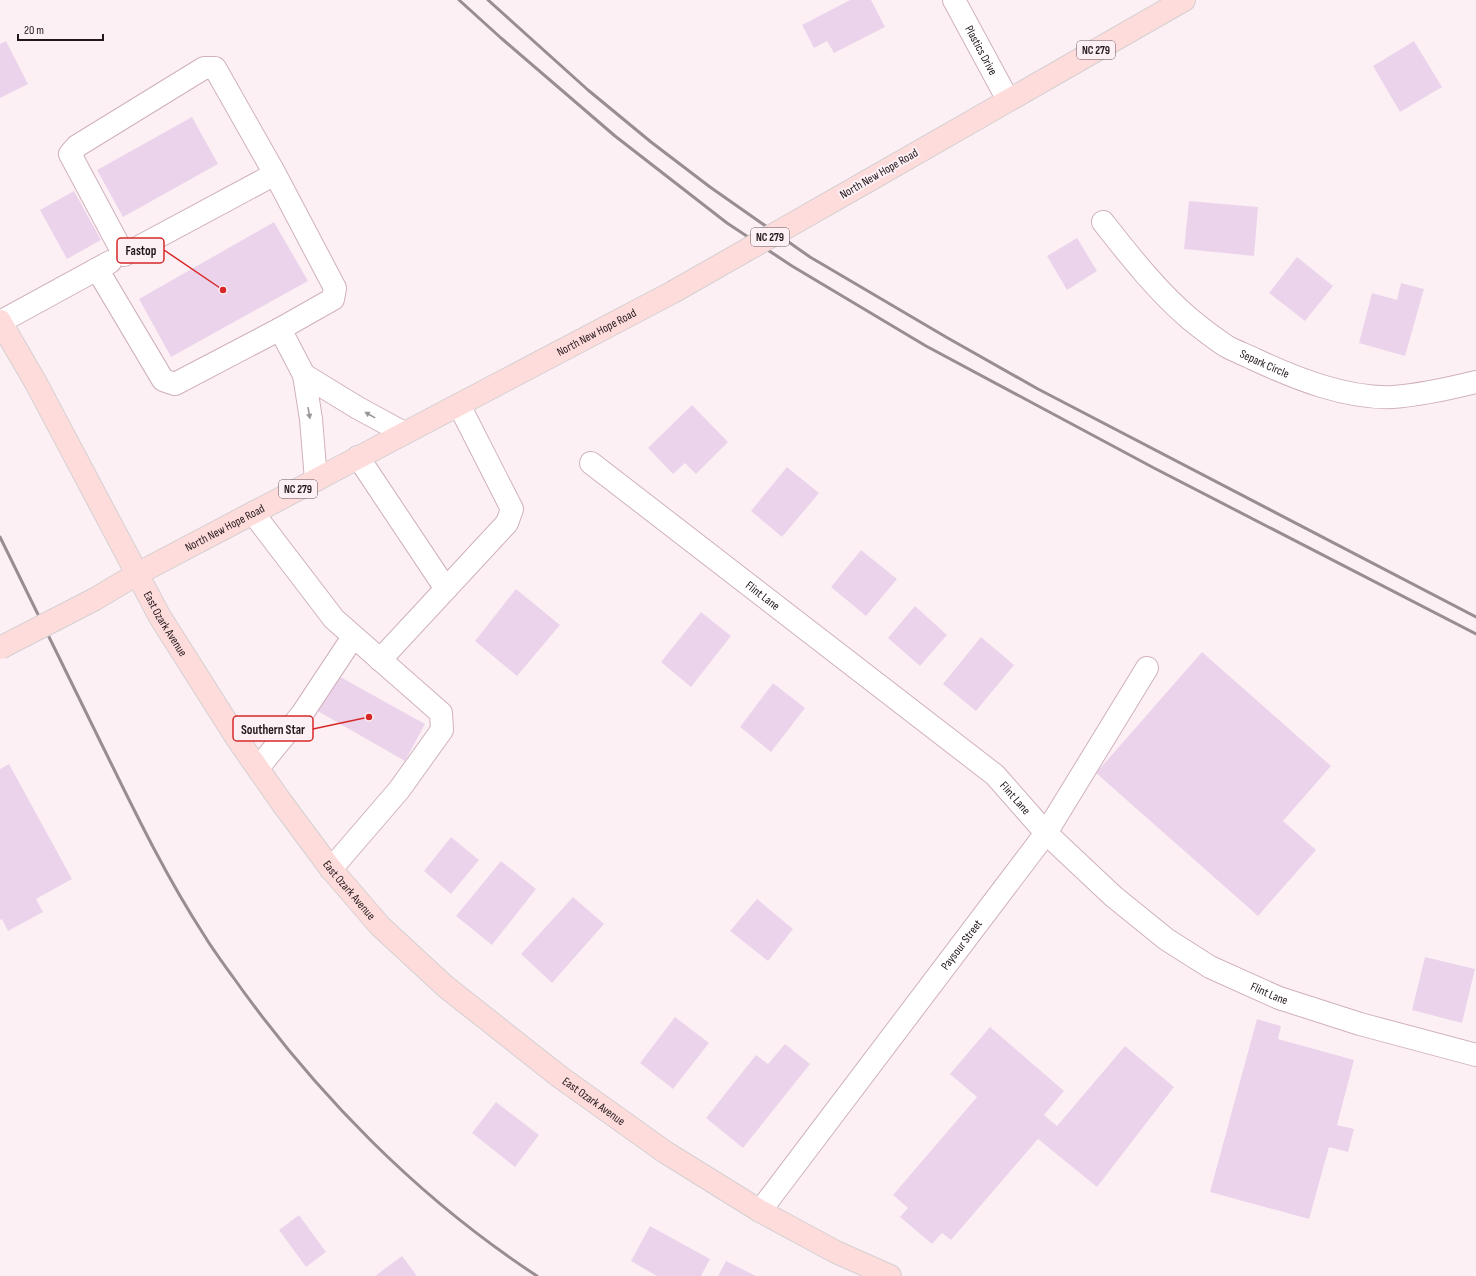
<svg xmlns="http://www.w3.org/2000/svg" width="1476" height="1276" font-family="'Sofia Sans Condensed',sans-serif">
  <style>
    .building { fill: #ebd4eb }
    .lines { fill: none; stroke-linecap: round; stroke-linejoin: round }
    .minor-casing { stroke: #d0b0bd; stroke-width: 24 }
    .major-casing { stroke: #d3d0d1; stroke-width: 24 }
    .minor { stroke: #fff; stroke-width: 22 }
    .major { stroke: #ffdcdc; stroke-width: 22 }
    .rail { stroke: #998d91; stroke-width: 3 }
    .major-bridge-casing { stroke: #d3d0d1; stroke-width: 24; stroke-linecap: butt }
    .major-bridge { stroke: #ffdcdc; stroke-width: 22 }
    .oneway { fill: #9b9698 }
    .labels { text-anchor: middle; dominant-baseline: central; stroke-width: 4; stroke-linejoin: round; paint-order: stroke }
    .shield { fill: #fdf0f5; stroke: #63575c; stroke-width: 1 }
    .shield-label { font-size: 11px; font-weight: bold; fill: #21161a }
    .street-label { font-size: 12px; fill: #21161a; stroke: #fdf0f5 }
    .leader { fill: none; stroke: #d62828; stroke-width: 1.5 }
    .callout-dot { fill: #d62828; stroke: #fdf0f5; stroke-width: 1.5 }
    .callout { fill: #fdf0f5; stroke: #d62828; stroke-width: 1.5 }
    .callout-label { font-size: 13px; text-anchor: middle; font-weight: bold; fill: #21161a }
  </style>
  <rect width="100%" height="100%" fill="#fdf0f5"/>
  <path class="building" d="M850 0H871L885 27 834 53 827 41 814 48 802 25Z
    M6 41 28 84 0 98V44Z
    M1414 41 1442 87 1400 112 1373 66Z
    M192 117 218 164 123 217 97 170Z
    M74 191 101 240 67 259 40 210Z
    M1189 201 1258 207 1254 256 1184 249Z
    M274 222 308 281 171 357 139 299Z
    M1077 238 1097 271 1067 290 1047 256Z
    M1297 257 1333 286 1305 321 1269 293Z
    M1401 283 1424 289 1405 356 1359 343 1372 293 1397 300Z
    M692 405 728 442 696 474 685 463 673 474 648 448Z
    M787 467 819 493 782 537 751 511Z
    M861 550 897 579 866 616 831 587Z
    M516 589 560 625 517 676 475 641Z
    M915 606 947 635 920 666 888 638Z
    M701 612 731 636 691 687 661 662Z
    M981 637 1014 665 976 711 943 684Z
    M1202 652 1331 766 1283 821 1316 850 1258 916 1096 773Z
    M335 674 425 724 405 761 314 709Z
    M773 683 805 708 771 752 740 727Z
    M9 764 72 879 36 899 43 912 8 931 2 919 0 920V769Z
    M451 837 479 860 451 894 424 871Z
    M501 861 536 889 492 945 456 916Z
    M573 897 604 924 552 983 521 954Z
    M757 899 793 929 768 961 730 931Z
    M1425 957 1475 969 1462 1023 1412 1010Z
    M675 1017 709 1043 673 1089 640 1063Z
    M1257 1019 1281 1026 1278 1039 1354 1060 1337 1125 1354 1129 1348 1152 1329 1147 1309 1219 1210 1192Z
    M990 1027 1064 1091 1044 1115 1057 1126 1125 1046 1174 1087 1097 1187 1038 1139 951 1240 942 1233 932 1244 900 1217 908 1208 893 1195 977 1097 950 1074Z
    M785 1044 810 1064 743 1148 706 1118 756 1055 768 1064Z
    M496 1102 539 1135 515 1167 472 1133Z
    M299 1215 326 1252 306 1267 279 1230Z
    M650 1226 710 1259 701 1276H657L631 1261Z
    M402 1256 417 1276H375Z
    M726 1261 756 1276H718Z"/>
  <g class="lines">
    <defs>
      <g id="minor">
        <path id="s1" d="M954 0 1008 100"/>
        <path d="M275 174 124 255 70 154 77 146 204 68H215L275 174 335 288 333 299 280 329 304 375 311 419 316 480"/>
        <path id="s2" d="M1103 222C1129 255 1157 291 1190 319 1201 328 1214 338 1226 346 1235 351 1246 355 1256 360 1297 379 1347 399 1393 397 1422 395 1448 389 1476 382"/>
        <path d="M97 269 163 380 175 384 280 329"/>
        <path d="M0 322 110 262"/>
        <path d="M304 375 358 408 404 433"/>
        <path d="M358 457 446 589"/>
        <path id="s3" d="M591 463 995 775 1046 833 1113 896 1166 939 1210 967 1279 998 1360 1024 1476 1055"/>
        <path d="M253 513 334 619 441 713 442 730 399 790 331 869"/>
        <path d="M380 660 507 523 512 509 459 405"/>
        <path d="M258 768 302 714 353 637"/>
        <path id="s4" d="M760 1211 1046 833 1147 668"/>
      </g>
      <g id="major">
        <path d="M866 182 1184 0"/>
        <path id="s5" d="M0 321 36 383 160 617 238 740 282 803 331 869 380 926 446 987 560 1077 665 1152 760 1211 836 1252 890 1276"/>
        <path id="s6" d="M95 599 137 574 673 292"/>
      </g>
    </defs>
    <use href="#minor" class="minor-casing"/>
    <use href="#major" class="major-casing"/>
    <use href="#minor" class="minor"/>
    <use href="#major" class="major"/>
    <path class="rail" d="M459 0 501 38 615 136 727 223 792 266 926 346 1154 468 1476 634
      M488 0 588 90 651 142 710 187 810 257 946 337 1038 389 1476 617
      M0 537C34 607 68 677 103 747 134 810 165 875 204 935 213 950 223 963 233 977 315 1093 418 1198 537 1276"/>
    <defs>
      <path id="major-bridge" d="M673 292 866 182
        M0 648 95 599"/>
    </defs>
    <use href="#major-bridge" class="major-bridge-casing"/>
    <use href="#major-bridge" class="major-bridge"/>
  </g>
  <defs><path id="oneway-solid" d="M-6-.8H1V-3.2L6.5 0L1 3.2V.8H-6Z"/></defs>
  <g class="oneway">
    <use href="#oneway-solid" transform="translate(309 413) rotate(80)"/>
    <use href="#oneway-solid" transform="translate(370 415) rotate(-151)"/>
  </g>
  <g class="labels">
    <g class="shield">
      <rect x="1077" y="41" width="38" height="18" rx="3"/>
      <rect x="751" y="228" width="38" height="18" rx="3"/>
      <rect x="279" y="480" width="38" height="18" rx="3"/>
    </g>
    <g class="shield-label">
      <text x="1096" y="50">NC 279</text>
      <text x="770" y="237">NC 279</text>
      <text x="298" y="489">NC 279</text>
    </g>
    <g class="street-label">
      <text stroke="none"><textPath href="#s1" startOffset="57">Plastics Drive</textPath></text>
      <text transform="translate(879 174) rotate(-30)">North New Hope Road</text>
      <text stroke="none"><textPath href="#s6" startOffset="568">North New Hope Road</textPath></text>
      <text stroke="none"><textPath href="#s2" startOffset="218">Separk Circle</textPath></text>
      <text stroke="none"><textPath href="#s6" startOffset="148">North New Hope Road</textPath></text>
      <text stroke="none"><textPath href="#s3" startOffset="217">Flint Lane</textPath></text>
      <text stroke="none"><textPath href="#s5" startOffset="345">East Ozark Avenue</textPath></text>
      <text stroke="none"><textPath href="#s3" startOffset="541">Flint Lane</textPath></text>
      <text stroke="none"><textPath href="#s5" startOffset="669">East Ozark Avenue</textPath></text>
      <text stroke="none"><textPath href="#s4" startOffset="334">Paysour Street</textPath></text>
      <text stroke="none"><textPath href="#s3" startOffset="865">Flint Lane</textPath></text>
      <text stroke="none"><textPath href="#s5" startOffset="993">East Ozark Avenue</textPath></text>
    </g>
  </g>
  <path class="leader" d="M223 290L164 250M369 717L313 729"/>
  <g class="callout-dot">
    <circle cx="223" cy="290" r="4"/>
    <circle cx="369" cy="717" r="4"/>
  </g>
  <g class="callout">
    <rect x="117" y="238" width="47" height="25" rx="4"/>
    <rect x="233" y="716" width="80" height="25" rx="4"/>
  </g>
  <g class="callout-label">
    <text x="141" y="255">Fastop</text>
    <text x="273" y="734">Southern Star</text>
  </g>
  <path d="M18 34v6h85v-6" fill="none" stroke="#21161a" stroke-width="2"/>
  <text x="24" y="34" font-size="12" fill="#21161a" stroke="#fdf0f5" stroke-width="3" paint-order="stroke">20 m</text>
</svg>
